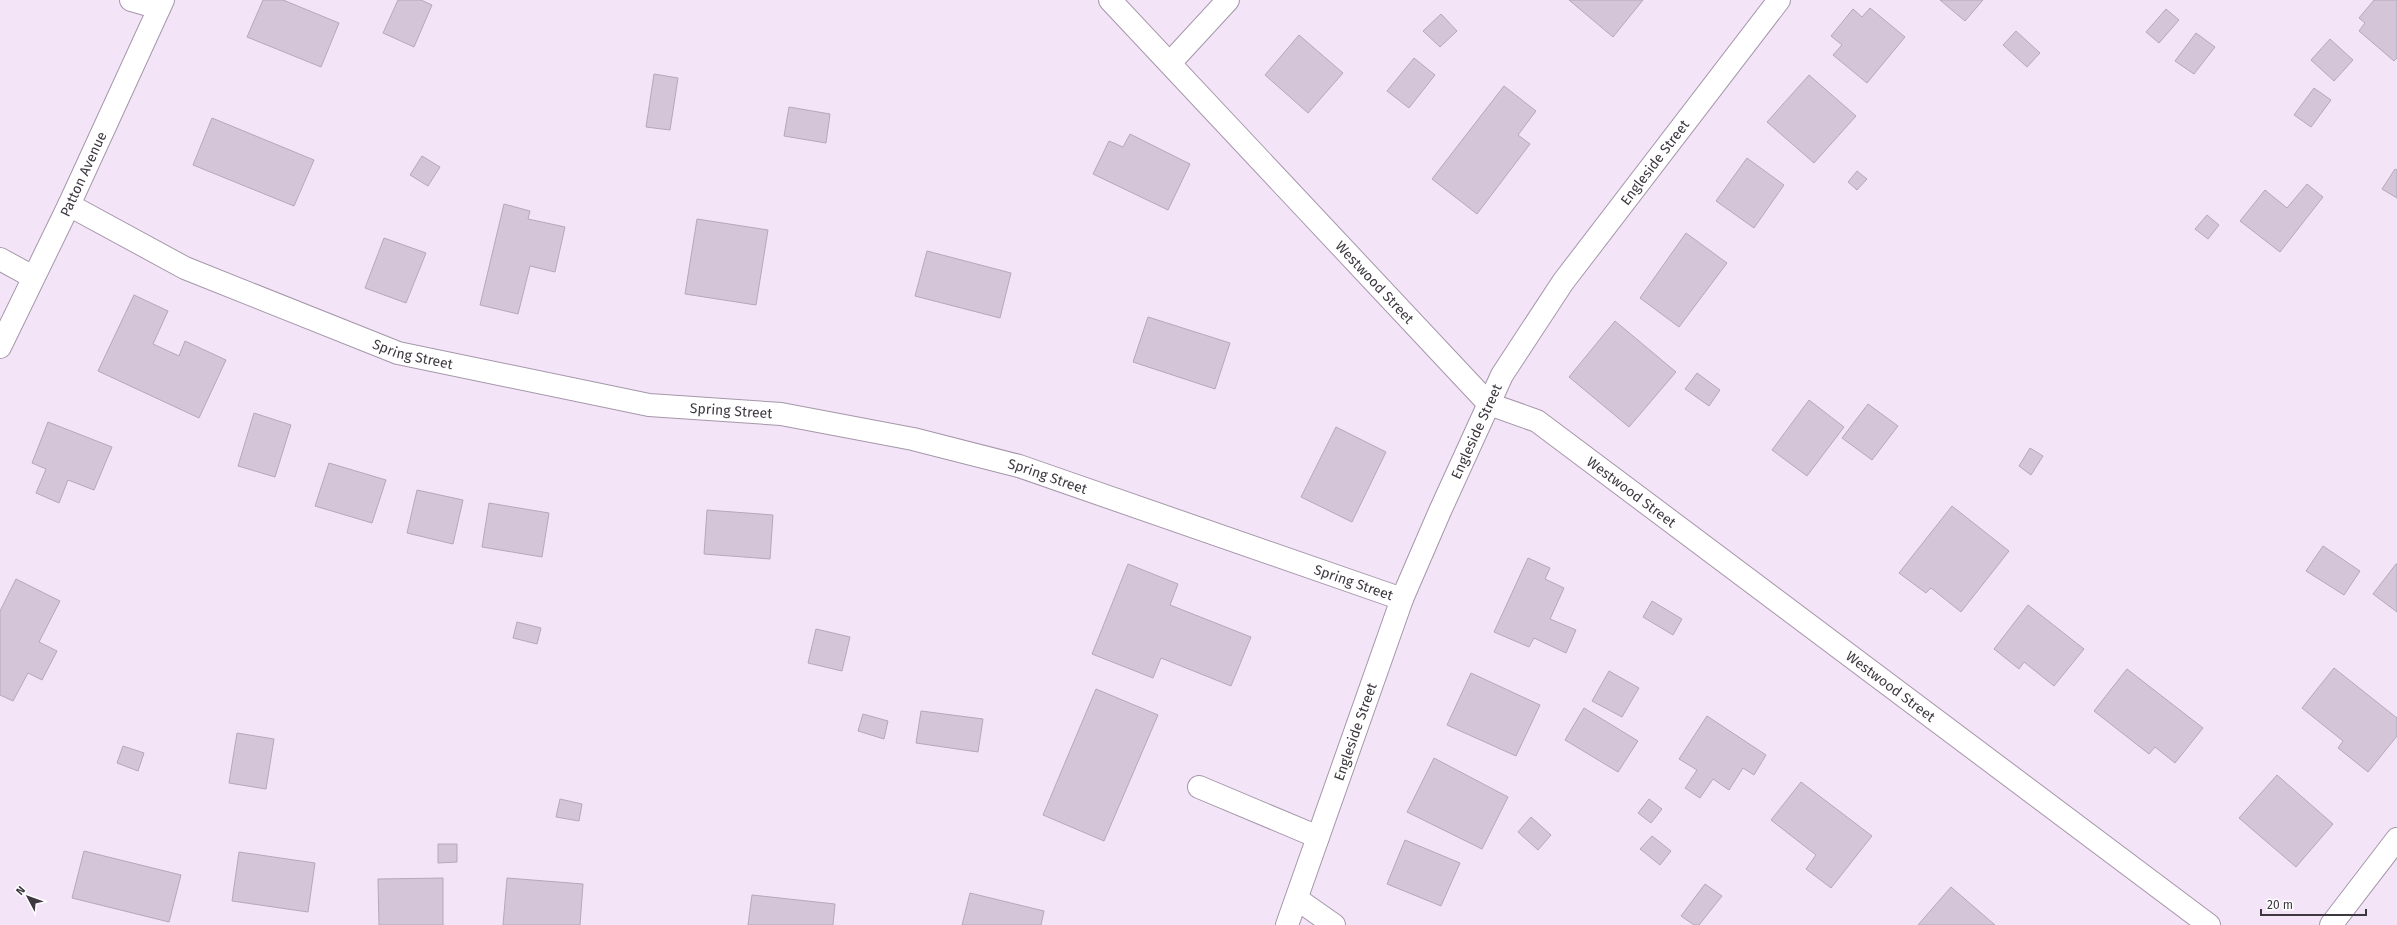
<svg xmlns="http://www.w3.org/2000/svg" width="2397" height="925" font-family="'Fira Sans',sans-serif">
  <style>
    .building { fill: #d4c5d9; stroke: #b6a8bb }
    .lines { fill: none; stroke-linecap: round; stroke-linejoin: round }
    .minor-casing { stroke: #a597aa; stroke-width: 24 }
    .minor { stroke: #fff; stroke-width: 22 }
    .labels { text-anchor: middle; dominant-baseline: central; stroke-width: 4; stroke-linejoin: round; paint-order: stroke }
    .street-label { font-size: 14px; fill: #3d383f; stroke: #fff }
  </style>
  <rect width="100%" height="100%" fill="#f3e4f8"/>
  <path class="building" d="M263 0H283L339 23 321 67 247 37Z
    M398 0H421L432 5 414 47 383 33Z
    M1569 0H1643L1613 37Z
    M1940 0H1983L1965 21Z
    M2374 0H2397V58L2394 61 2359 31 2365 23 2359 18Z
    M1870 8 1905 37 1867 83 1833 55 1842 45 1831 36 1853 9 1862 17Z
    M2166 9 2179 20 2159 43 2146 32Z
    M1441 14 1457 31 1440 47 1423 31Z
    M2016 31 2040 53 2027 67 2003 45Z
    M2196 33 2215 47 2194 74 2175 61Z
    M1299 35 1343 73 1308 113 1265 75Z
    M2330 39 2353 60 2334 81 2311 60Z
    M1414 58 1435 75 1409 108 1387 91Z
    M654 74 678 78 670 130 646 127Z
    M1809 75 1856 116 1814 163 1767 122Z
    M1504 86 1536 111 1518 135 1530 144 1477 214 1432 179Z
    M2314 88 2331 100 2311 127 2294 115Z
    M789 107 830 114 826 143 784 136Z
    M212 118 314 160 294 206 193 165Z
    M1130 134 1190 164 1168 210 1093 174 1109 141 1123 147Z
    M422 156 440 167 428 186 410 175Z
    M1747 158 1784 185 1754 228 1716 201Z
    M2395 169 2397 170V198L2382 189Z
    M1857 171 1867 179 1857 190 1848 182Z
    M2307 184 2323 197 2280 252 2240 221 2265 190 2287 208Z
    M504 204 530 211 528 219 565 227 555 272 530 266 518 314 480 305Z
    M2207 215 2219 225 2208 239 2195 229Z
    M697 219 768 230 756 305 685 294Z
    M1686 233 1727 263 1679 327 1640 298Z
    M384 238 426 253 406 303 365 288Z
    M927 251 1011 273 1000 318 915 296Z
    M134 295 168 311 153 344 179 356 185 341 226 360 199 418 98 371Z
    M1148 317 1230 343 1215 389 1133 362Z
    M1615 321 1676 372 1629 427 1569 377Z
    M1697 373 1720 390 1709 406 1685 389Z
    M1809 400 1844 427 1807 476 1772 450Z
    M1868 404 1898 426 1872 460 1842 438Z
    M254 413 291 425 275 477 238 466Z
    M48 422 112 447 94 490 68 480 59 503 36 493 46 469 32 463Z
    M1336 427 1386 452 1352 522 1301 497Z
    M2030 448 2043 456 2031 475 2019 466Z
    M329 463 386 480 372 523 315 506Z
    M417 490 463 500 453 544 407 533Z
    M489 503 549 513 542 557 482 547Z
    M1952 506 2009 551 1961 612 1931 588 1926 593 1899 573Z
    M707 510 773 515 770 559 704 554Z
    M2323 546 2360 571 2344 595 2306 571Z
    M1528 558 1550 568 1545 579 1564 588 1550 619 1576 630 1566 653 1534 638 1529 647 1494 632Z
    M1128 564 1178 584 1170 605 1251 637 1231 686 1161 658 1153 678 1092 654Z
    M2396 564H2397V612L2373 594Z
    M16 579 60 601 39 642 57 651 42 680 28 673 13 701 0 695V611Z
    M1652 601 1682 619 1673 635 1643 617Z
    M2028 605 2084 649 2054 686 2024 662 2019 669 1994 649Z
    M517 622 541 628 537 644 513 638Z
    M816 629 850 637 842 671 808 663Z
    M2334 668 2397 718V736L2368 772 2338 748 2343 741 2302 708Z
    M2127 669 2203 728 2175 763 2155 747 2149 754 2094 711Z
    M1609 671 1639 688 1622 717 1592 701Z
    M1471 673 1540 705 1516 756 1447 725Z
    M1096 689 1158 715 1104 841 1043 815Z
    M1584 708 1638 741 1618 772 1565 740Z
    M921 711 983 719 978 752 916 743Z
    M863 714 888 721 884 739 858 731Z
    M1707 716 1766 755 1754 775 1743 768 1729 790 1713 779 1700 798 1685 788 1697 770 1679 759Z
    M237 733 274 739 266 789 229 783Z
    M123 746 144 753 138 771 117 763Z
    M1434 758 1508 797 1482 849 1407 812Z
    M2277 775 2333 824 2296 867 2239 818Z
    M1801 782 1872 836 1831 888 1806 869 1816 855 1771 820Z
    M560 799 582 804 579 821 556 817Z
    M1649 799 1662 809 1651 823 1638 813Z
    M1531 817 1551 835 1538 850 1518 832Z
    M1652 836 1671 851 1660 865 1640 849Z
    M1405 840 1460 863 1441 906 1387 884Z
    M438 844H457V862L438 863Z
    M84 851 181 875 169 922 72 898Z
    M239 852 315 863 308 912 232 901Z
    M443 878V925H379L378 879Z
    M507 878 583 884 580 925H503Z
    M1705 884 1722 896 1699 925H1694L1681 916Z
    M1951 887 1995 925H1918Z
    M970 893 1044 911 1041 925H962Z
    M752 895 835 904 833 925H748Z"/>
  <g class="lines">
    <defs>
      <g id="minor">
        <path d="M131 0 159 8"/>
        <path id="s1" d="M1110 0 1489 404 1537 421 2209 925"/>
        <path d="M1170 63 1228 0"/>
        <path id="s2" d="M69 205 185 268 398 353 649 405 781 414 913 439 1019 466 1402 599"/>
        <path d="M0 259 33 277"/>
        <path id="s3" d="M0 347 69 205 163 0"/>
        <path d="M1199 787 1318 837"/>
        <path d="M1297 899 1334 925"/>
        <path id="s4" d="M1287 925 1402 599 1440 511 1502 375 1563 282 1779 0"/>
        <path d="M2331 925 2397 839"/>
      </g>
    </defs>
    <use href="#minor" class="minor-casing"/>
    <use href="#minor" class="minor"/>
  </g>
  <g class="labels">
    <g class="street-label">
      <text stroke="none"><textPath href="#s4" startOffset="853">Engleside Street</textPath></text>
      <text stroke="none"><textPath href="#s3" startOffset="192">Patton Avenue</textPath></text>
      <text stroke="none"><textPath href="#s1" startOffset="387">Westwood Street</textPath></text>
      <text stroke="none"><textPath href="#s2" startOffset="376">Spring Street</textPath></text>
      <text stroke="none"><textPath href="#s2" startOffset="700">Spring Street</textPath></text>
      <text stroke="none"><textPath href="#s4" startOffset="529">Engleside Street</textPath></text>
      <text stroke="none"><textPath href="#s2" startOffset="1024">Spring Street</textPath></text>
      <text stroke="none"><textPath href="#s1" startOffset="723">Westwood Street</textPath></text>
      <text stroke="none"><textPath href="#s2" startOffset="1348">Spring Street</textPath></text>
      <text stroke="none"><textPath href="#s1" startOffset="1047">Westwood Street</textPath></text>
      <text stroke="none"><textPath href="#s4" startOffset="205">Engleside Street</textPath></text>
    </g>
  </g>
  <g transform="translate(28 897) rotate(311)" stroke="#ffffff" stroke-width="3" paint-order="stroke">
  <path d="M0-3L7 15L0 10L-7 15Z" fill="#3d383f"/>
  <text y="-6" font-size="11" font-weight="bold" text-anchor="middle" fill="#3d383f">N</text>
  </g>
  <path d="M2261 909v6h105v-6" fill="none" stroke="#3d383f" stroke-width="2"/>
  <text x="2267" y="909" font-size="12" fill="#3d383f" stroke="#ffffff" stroke-width="3" paint-order="stroke">20 m</text>
</svg>
